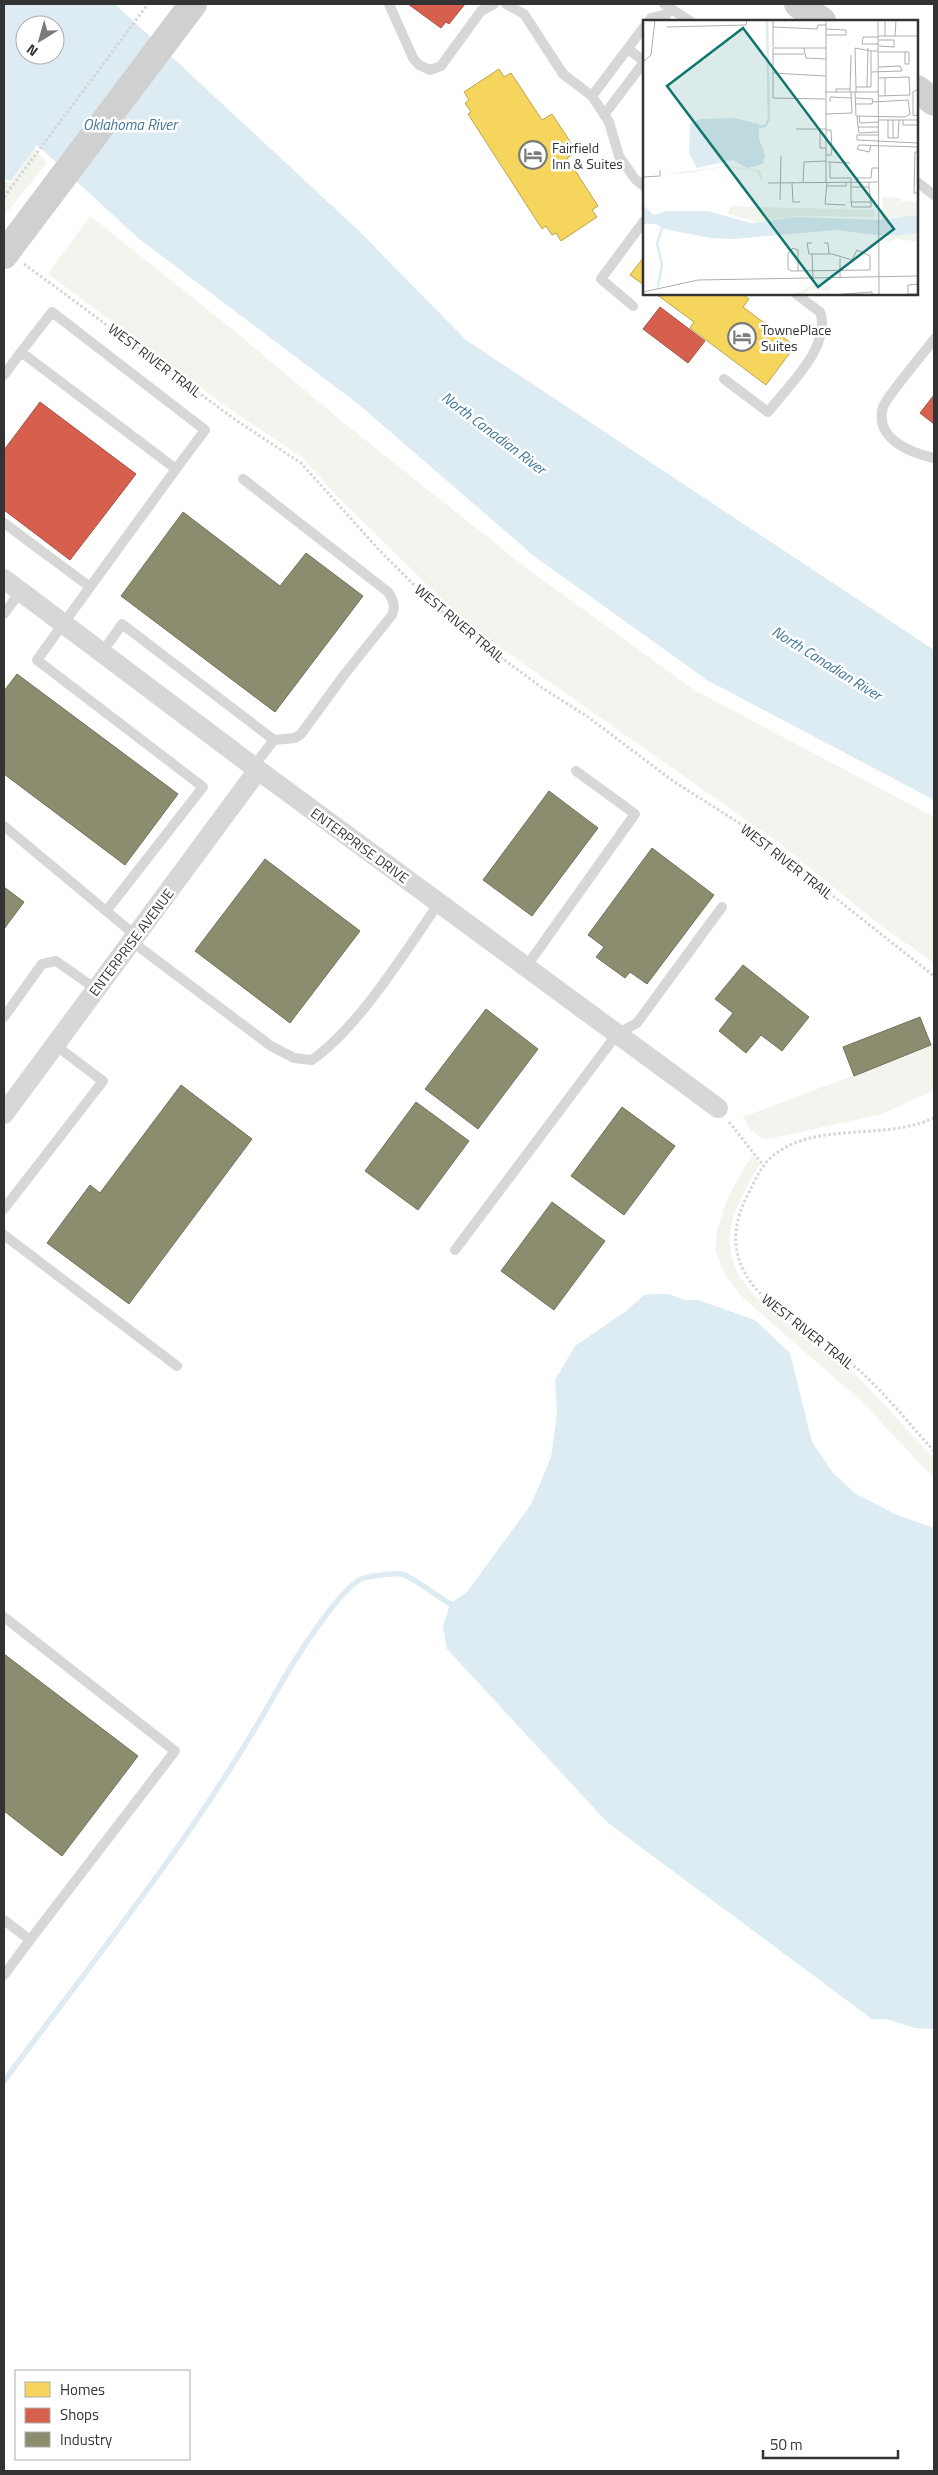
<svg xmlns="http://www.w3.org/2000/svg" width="938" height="2475" font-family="'Titillium Web',sans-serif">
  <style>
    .green { fill: #f1f5ed }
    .water { fill: #ddebf3; fill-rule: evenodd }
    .homes { fill: #f6d55c; stroke: #bca450 }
    .shops { fill: #d6604d; stroke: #a55245 }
    .industry { fill: #8c8c6e; stroke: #71715c }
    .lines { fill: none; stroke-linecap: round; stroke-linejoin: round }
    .stream { stroke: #ddebf3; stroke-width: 5.5 }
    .path { stroke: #d6d6d6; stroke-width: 3; stroke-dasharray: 2.5 2.5; stroke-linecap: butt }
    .service { stroke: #d7d7d7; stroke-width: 10 }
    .minor { stroke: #d7d7d7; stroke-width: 20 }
    .secondary { stroke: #d0d0d0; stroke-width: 28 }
    .secondary-bridge { stroke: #d0d0d0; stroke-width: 28 }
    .labels { text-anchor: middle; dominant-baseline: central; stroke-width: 5; stroke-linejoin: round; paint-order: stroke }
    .poi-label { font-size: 14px; fill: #333; stroke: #fff; text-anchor: start }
    .street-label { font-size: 14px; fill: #333; stroke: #fff }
    .water-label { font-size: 15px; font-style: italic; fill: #3f7597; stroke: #fff }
    .inset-river { fill: none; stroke: #ddebf3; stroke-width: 2.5 }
    .inset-road { fill: none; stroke: #adadad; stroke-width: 1 }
    .view { fill: #0f766e; fill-opacity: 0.15; stroke: #0f766e; stroke-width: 2.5 }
    .inset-edge { fill: none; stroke: #333; stroke-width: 2.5 }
  </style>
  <rect width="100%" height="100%" fill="#fff"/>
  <path class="green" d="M34 149 47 163 4 216V181L11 183Z
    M90 216 232 329 339 419 521 564 694 690 934 817V963L884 928 779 843 467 624 333 492 303 458 228 408 48 274Z
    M934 1045V1090L882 1114 764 1140 751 1130 743 1117Z
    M753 1156 759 1164C750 1182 739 1200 733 1219 713 1291 795 1323 839 1360 874 1390 902 1426 934 1458V1478L861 1401 741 1296 724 1273 715 1250 717 1230 728 1197 745 1166Z"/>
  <path class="water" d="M4 4H115L358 230 466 340 934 650V800L707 680 534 556 357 403 138 238 37 145 11 181 4 179ZM25 25H55V55H25Z
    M653 1294H669L684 1300H698L755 1320 790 1353 812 1442 833 1473 856 1494 895 1514 934 1528V2029L915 2028 886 2019H872L607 1822 447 1649 443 1627 450 1604 467 1592 530 1506 542 1479 551 1457 557 1413 555 1380 575 1346 626 1311 644 1295Z"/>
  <path class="homes" d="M499 69 504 77 511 73 542 120 552 114 577 152 567 158 598 206 592 210 597 217 561 241 556 233 552 235 546 226 542 229 468 114 471 112 465 103 469 100 464 92Z
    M644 257V285L630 275Z
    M656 294H742L749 299 743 307 795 346 766 385 690 328 694 322Z"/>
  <path class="shops" d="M408 4H465L449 24 446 22 441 28Z
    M660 307 705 341 688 363 643 329Z
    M934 395V424L920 413Z
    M40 402 136 474 70 560 4 510V450Z"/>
  <path class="industry" d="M183 512 280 586 306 553 363 596 275 712 121 596Z
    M17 674 178 794 125 865 4 774V691Z
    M549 791 598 828 532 916 483 880Z
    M652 848 714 895 647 984 630 972 625 978 596 957 604 947 588 935Z
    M265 859 360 931 290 1023 195 951Z
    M4 887 24 902 4 929Z
    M743 965 809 1017 782 1051 761 1035 746 1053 719 1031 733 1013 715 999Z
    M486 1009 538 1049 478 1129 425 1089Z
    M920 1017 931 1045 854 1076 843 1047Z
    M181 1085 252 1139 129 1304 47 1243 90 1185 100 1193Z
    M416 1102 469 1141 418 1210 365 1171Z
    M622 1107 675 1146 624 1215 571 1176Z
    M552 1202 605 1241 554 1310 501 1271Z
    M4 1654 138 1756 62 1856 4 1811Z"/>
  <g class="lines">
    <path class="stream" d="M4 2081C97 1956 199 1830 275 1694 289 1669 339 1586 364 1578 370 1576 396 1573 402 1574 411 1576 440 1598 450 1604L458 1606"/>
    <path class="path" d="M4 197 148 4
      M24 264 237 421 301 463 380 551 429 600 461 628 541 687 588 717 673 781 747 828 934 976
      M934 1118C886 1140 823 1123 781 1150 762 1161 756 1179 746 1198 704 1285 800 1320 854 1366 881 1388 909 1424 934 1451
      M729 1122 763 1165"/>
    <path class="service" d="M389 4 413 58 419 65 430 70 441 66 481 11 494 4
      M506 4 524 14 563 74 592 96 609 122 619 156 635 179 644 186
      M664 4 690 21
      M649 21 651 18 667 14
      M628 49 644 61
      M592 96 644 27
      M604 115 644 62
      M917 182 934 195
      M633 306 601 279 644 221
      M934 339C925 352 886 397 883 407 874 439 911 453 934 458
      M21 352 52 312 205 430 176 469
      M4 375 21 352 176 469 90 587
      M724 379 768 412C788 386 832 346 820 312L796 294
      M4 523 90 587 37 660 203 787 107 910
      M4 614 20 592
      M102 653 122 624 274 740 295 738 301 734 344 675 392 615C396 606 393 600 388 592L243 479
      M253 767 274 740
      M4 826 135 935
      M131 941 271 1046 294 1058 312 1060C360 1026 404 953 439 903
      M526 967 635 814 576 771
      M4 1017 42 964 56 961 96 989
      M4 1209 103 1081 55 1045
      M4 1235 177 1366
      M455 1250 617 1034 637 1023 722 907
      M4 1617 175 1751 30 1940
      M4 1920 30 1940 4 1975"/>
    <path class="minor" d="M4 579 258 770 718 1108
      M4 1114 258 770"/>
    <path class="secondary" d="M798 4 822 21
      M917 89 934 102"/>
    <path class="secondary-bridge" d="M4 255 193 4"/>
  </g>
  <defs>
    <symbol id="hotel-ring" viewBox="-11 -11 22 22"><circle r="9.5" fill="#fff" stroke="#7a7a7a" stroke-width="1.5"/><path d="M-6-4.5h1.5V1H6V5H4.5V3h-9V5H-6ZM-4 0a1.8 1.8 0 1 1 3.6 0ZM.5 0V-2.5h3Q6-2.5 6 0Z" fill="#7a7a7a"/></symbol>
  </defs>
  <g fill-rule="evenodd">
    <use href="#hotel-ring" x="517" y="139" width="32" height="32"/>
    <use href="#hotel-ring" x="726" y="321" width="32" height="32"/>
  </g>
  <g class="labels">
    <g class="poi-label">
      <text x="552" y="147">Fairfield<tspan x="552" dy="16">Inn &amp; Suites</tspan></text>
      <text x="761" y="329">TownePlace<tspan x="761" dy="16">Suites</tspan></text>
    </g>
    <g class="street-label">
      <text transform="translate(155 360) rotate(37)">WEST RIVER TRAIL</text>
      <text transform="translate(460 623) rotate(40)">WEST RIVER TRAIL</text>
      <text transform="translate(360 845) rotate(36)">ENTERPRISE DRIVE</text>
      <text transform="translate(787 861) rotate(38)">WEST RIVER TRAIL</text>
      <text transform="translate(131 942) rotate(-53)">ENTERPRISE AVENUE</text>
      <text transform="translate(808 1331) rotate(38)">WEST RIVER TRAIL</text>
    </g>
    <g class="water-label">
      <text x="130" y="124">Oklahoma River</text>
      <text transform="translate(494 433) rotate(37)">North Canadian River</text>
      <text transform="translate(827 663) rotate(32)">North Canadian River</text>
    </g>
  </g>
  <g transform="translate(643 20)">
    <rect width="275" height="275" fill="#fff"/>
    <path d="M85 146 115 150 118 153 119 162 113 151 82 147 39 154H21ZM239 177 258 178 259 181 240 189ZM261 181 275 182 273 196 244 198 240 195 238 199V190ZM87 186 231 190V197L153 196 113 202 85 194ZM258 214 275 215V222L254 219 240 223 244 217ZM169 265 187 266V271L168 269 160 275H151Z" fill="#f1f5ed"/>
    <path d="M91 98 116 104V119L122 135 120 144 104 148 90 140 54 148 46 134 47 104 57 99ZM0 185 11 195 23 191H65L108 203 152 197 239 200 240 195 244 199 275 195V214L243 216 193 210 91 219 67 218 22 209 13 204H0Z" fill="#ddebf3"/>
    <path class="inset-river" d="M115 107 122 106 126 99 124 0M15 267 19 245 14 223 20 206"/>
    <path class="inset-road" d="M183 0V163M235 0 236 275M24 7 103 5 104 0M130 7 174 9 175 5H183M183 9 203 10V15H183M236 16H275M242 16V0M252 16 253 0M235 17H220L219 24H236M236 20H251V27L236 26M130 27V0M161 28 163 38 183 39M183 28H130V53L183 56M236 32H266V44H262V32M130 34H161M0 42 8 35 12 0M228 52 259 51 257 46 236 47M130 53V78L182 79M236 58 266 57 267 75 236 76M242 58V76M213 67 212 28 228 31M224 67 225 28M275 69 270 72V95L275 96M182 72H235M193 72V69H207M207 72 208 35M212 72 213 96M213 72V67H228V31H235M213 78 230 79 229 84H213M187 82V77L208 78M183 94 209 93 208 72M216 96 217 103 236 102M236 100H275M245 100V118H255L256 100M260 100V105H275M215 107 214 96 262 97 267 94 265 80 230 82M235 107H215L216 113 236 112M153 109H177M183 109H177V128H183M183 110H188L189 129 188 135H183M236 115H214V120L275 123M250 118V100M214 129 216 125 275 127M214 129 226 132 228 125M275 132H272L271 173H275M185 142 207 143M187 142V158H208V167H226V162M0 157 17 156V150M125 163 235 162M149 163 150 182H157M160 163 161 142 183 141M184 163 182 184 202 185M214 163 213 158H228L229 148H236M184 166H203V163M208 167V182H228L226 167M137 180 138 136M208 182 209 187H228V182M181 223H185L186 234M169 234 170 258M155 251V230L150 228 145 233V249L148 251 227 250V236L214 230 209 240 189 234H166L164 223H169M197 257V238M275 264 265 265V274H275M0 272 55 260 275 256M189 275 229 272V275"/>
    <path class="view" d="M100 8 251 209 175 267 24 66Z"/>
    <rect width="275" height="275" class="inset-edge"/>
  </g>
  <rect width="938" height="2475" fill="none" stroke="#333333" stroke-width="10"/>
  <rect x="15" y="2370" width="175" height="90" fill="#ffffff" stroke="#adadad"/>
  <rect x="25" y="2382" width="25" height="15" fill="#f6d55c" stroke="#adadad"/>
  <text x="60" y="2395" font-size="15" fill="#333333">Homes</text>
  <rect x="25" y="2408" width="25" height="15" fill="#d6604d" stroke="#adadad"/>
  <text x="60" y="2420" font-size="15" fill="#333333">Shops</text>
  <rect x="25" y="2432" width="25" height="15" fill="#8c8c6e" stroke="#adadad"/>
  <text x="60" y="2445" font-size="15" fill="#333333">Industry</text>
  <g transform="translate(40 40) rotate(217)"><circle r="24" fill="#ffffff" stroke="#adadad"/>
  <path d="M0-4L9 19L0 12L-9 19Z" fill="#7a7a7a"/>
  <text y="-8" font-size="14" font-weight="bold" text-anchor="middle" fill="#333333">N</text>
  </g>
  <path d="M763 2450v8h135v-8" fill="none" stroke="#333333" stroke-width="2.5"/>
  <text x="770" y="2450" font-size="15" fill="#333333" stroke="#ffffff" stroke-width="4" paint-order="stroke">50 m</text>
</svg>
